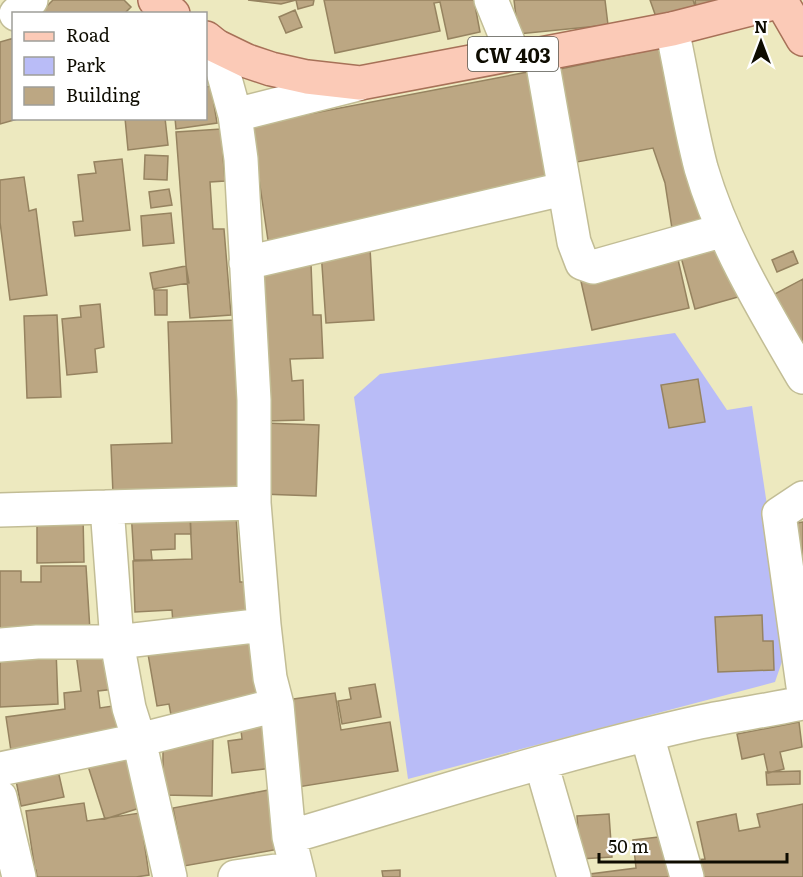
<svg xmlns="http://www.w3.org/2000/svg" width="803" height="877" font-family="Literata,serif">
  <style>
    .green { fill: #b9bcf7 }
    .building { fill: #bca783; stroke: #968360; stroke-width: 1.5 }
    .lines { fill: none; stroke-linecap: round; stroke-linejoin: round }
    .minor-casing { stroke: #c2bd95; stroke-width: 36 }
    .major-casing { stroke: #a77158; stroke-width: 36 }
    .minor { stroke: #fff; stroke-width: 33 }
    .major { stroke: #fbcab7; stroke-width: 33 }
    .labels { text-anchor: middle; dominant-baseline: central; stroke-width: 4.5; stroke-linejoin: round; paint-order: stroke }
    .shield { fill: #fff; stroke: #56554d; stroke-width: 1.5 }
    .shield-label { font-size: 20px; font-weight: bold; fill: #0e0c01 }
  </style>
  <rect width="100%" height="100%" fill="#ede9bf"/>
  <path class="green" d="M675 333 727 410 752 406 788 644 775 682 408 779 354 397 380 374Z"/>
  <path class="building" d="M53 0H124L131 7 124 14H39Z
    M248 0H314L313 5 298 9 296 0 281 4Z
    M324 0H474L480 32 448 39 440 2 434 3 440 31 335 53Z
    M514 0H605L608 25 518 34Z
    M650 0H693L695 6 656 17Z
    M695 0H728L696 6Z
    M295 10 302 27 286 33 279 17Z
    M14 38V118H21L0 124V42Z
    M665 47 706 227 673 235 665 183 653 148 577 162 560 69Z
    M533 71 555 182 269 247 251 125Z
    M211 86 217 123 176 129 175 118H206V87Z
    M125 118H165L168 145 128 150Z
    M221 129 225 181 210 182 213 229H224L231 315 190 318 176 132Z
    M145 155 168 156 167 180 144 179Z
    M122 159 130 230 75 236 73 222 83 221 78 175 96 173 94 162Z
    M24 177 29 211 36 209 47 295 10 300 0 222V180Z
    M169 189 172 205 151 208 149 192Z
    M171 213 174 243 143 246 141 216Z
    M724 245 738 297 695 309 681 257Z
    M370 248 374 320 326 323 321 251Z
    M793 251 798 263 777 272 772 260Z
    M677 255 689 308 592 330 580 277Z
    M311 264 313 315H321L323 358 290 359 292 381 303 380 304 420 266 421 258 266Z
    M186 266 189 283 153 289 150 273Z
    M803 279V357L771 296Z
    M154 290H167V315H155Z
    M100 304 104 347 95 349 97 372 67 375 62 319 81 317 80 306Z
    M57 315 61 397 27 398 24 316Z
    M240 320 245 497 113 494 111 445 172 443 168 322Z
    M698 379 705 422 669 428 661 385Z
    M264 423 319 425 316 496 261 494Z
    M190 508 191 534H175V549L151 550 152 560H134L131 510Z
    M236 515 240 582H245L247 620 173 624 172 610 135 612 133 561 192 559 190 517Z
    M83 516 84 562 37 563V517Z
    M803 522V589L791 524Z
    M41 566H86L90 631 0 630V571H21V582H41Z
    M762 615 763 641H773L774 670 718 672 715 617Z
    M144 631H252L264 699 171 715 169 704 157 706Z
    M56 649 58 704 0 707V652Z
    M76 653 111 655 115 689 98 691 100 708 119 705 123 737 11 751 6 717 65 709 64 693 81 691Z
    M375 684 381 717 342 724 338 701 351 699 349 688Z
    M335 693 341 730 390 722 398 771 298 787 287 700Z
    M265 710 272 768 232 773 228 741 242 739 239 713Z
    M799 722 802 747 780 752 784 769 768 773 764 754 742 759 737 734Z
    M163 733 213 734 212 796 163 795Z
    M126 754 143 807 105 819 88 766Z
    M55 757 64 797 21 806 13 765Z
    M800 771V784L767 785 766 772Z
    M274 789 285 848 184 866 173 808Z
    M84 803 87 821 140 813 149 875 136 877H37L36 870H35L26 811Z
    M803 804V877H700L697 860 705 859 697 822 736 814 739 831 760 827 757 814Z
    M609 814 612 857 580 859 577 816Z
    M667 836 673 877H590V874L636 868 633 840Z
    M400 870V877H383L382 871Z"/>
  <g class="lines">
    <defs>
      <path id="minor" d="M491 0 513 54
        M16 14 31 0
        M672 29C682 75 689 122 701 168 723 243 764 310 803 377
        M216 46 235 115 241 159 254 400V503L264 625 270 678 277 705 289 837 299 877
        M541 54 574 242 582 263 593 267 724 230
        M235 115 358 84
        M246 263 563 189
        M803 498 779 514 803 686
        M0 510 107 507
        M0 645 37 642H117L264 625
        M647 735 687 877
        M541 763 574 877
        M0 769 139 740 277 705
        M0 797 19 877
        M289 837C425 797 561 753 700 722 734 715 769 710 803 703
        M170 877 139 740 129 708 117 642 107 507 254 503
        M235 877 296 868"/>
      <path id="major" d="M155 0 173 14
        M206 38 216 46 247 61 271 69 307 77 360 83 513 54H541L672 29 781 1 803 39"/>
    </defs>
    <use href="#minor" class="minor-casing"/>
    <use href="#major" class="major-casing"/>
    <use href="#minor" class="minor"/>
    <use href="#major" class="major"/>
  </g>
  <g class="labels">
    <rect class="shield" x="468" y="37" width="90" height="34" rx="4.5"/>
    <g class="shield-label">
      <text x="513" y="54">CW 403</text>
    </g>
  </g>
  <rect x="12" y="12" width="195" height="108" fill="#ffffff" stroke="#9f9e99" stroke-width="1.5"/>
  <rect x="24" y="32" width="30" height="9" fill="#fbcab7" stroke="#9f9e99" stroke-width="1.5"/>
  <text x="66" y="42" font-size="18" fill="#0e0c01">Road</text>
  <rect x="24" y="57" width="30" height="18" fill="#b9bcf7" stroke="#9f9e99" stroke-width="1.5"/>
  <text x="66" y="72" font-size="18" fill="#0e0c01">Park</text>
  <rect x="24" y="87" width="30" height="18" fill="#bca783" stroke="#9f9e99" stroke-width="1.5"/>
  <text x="66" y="102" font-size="18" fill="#0e0c01">Building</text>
  <g transform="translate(761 42)" stroke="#ffffff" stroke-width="4.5" paint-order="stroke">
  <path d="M0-4.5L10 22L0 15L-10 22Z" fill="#0e0c01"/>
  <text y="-9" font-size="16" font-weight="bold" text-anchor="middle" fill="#0e0c01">N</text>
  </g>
  <path d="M599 853v9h188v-9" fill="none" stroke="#0e0c01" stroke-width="3"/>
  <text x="608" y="853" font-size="18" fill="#0e0c01" stroke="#ffffff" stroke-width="4.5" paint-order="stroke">50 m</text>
</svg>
